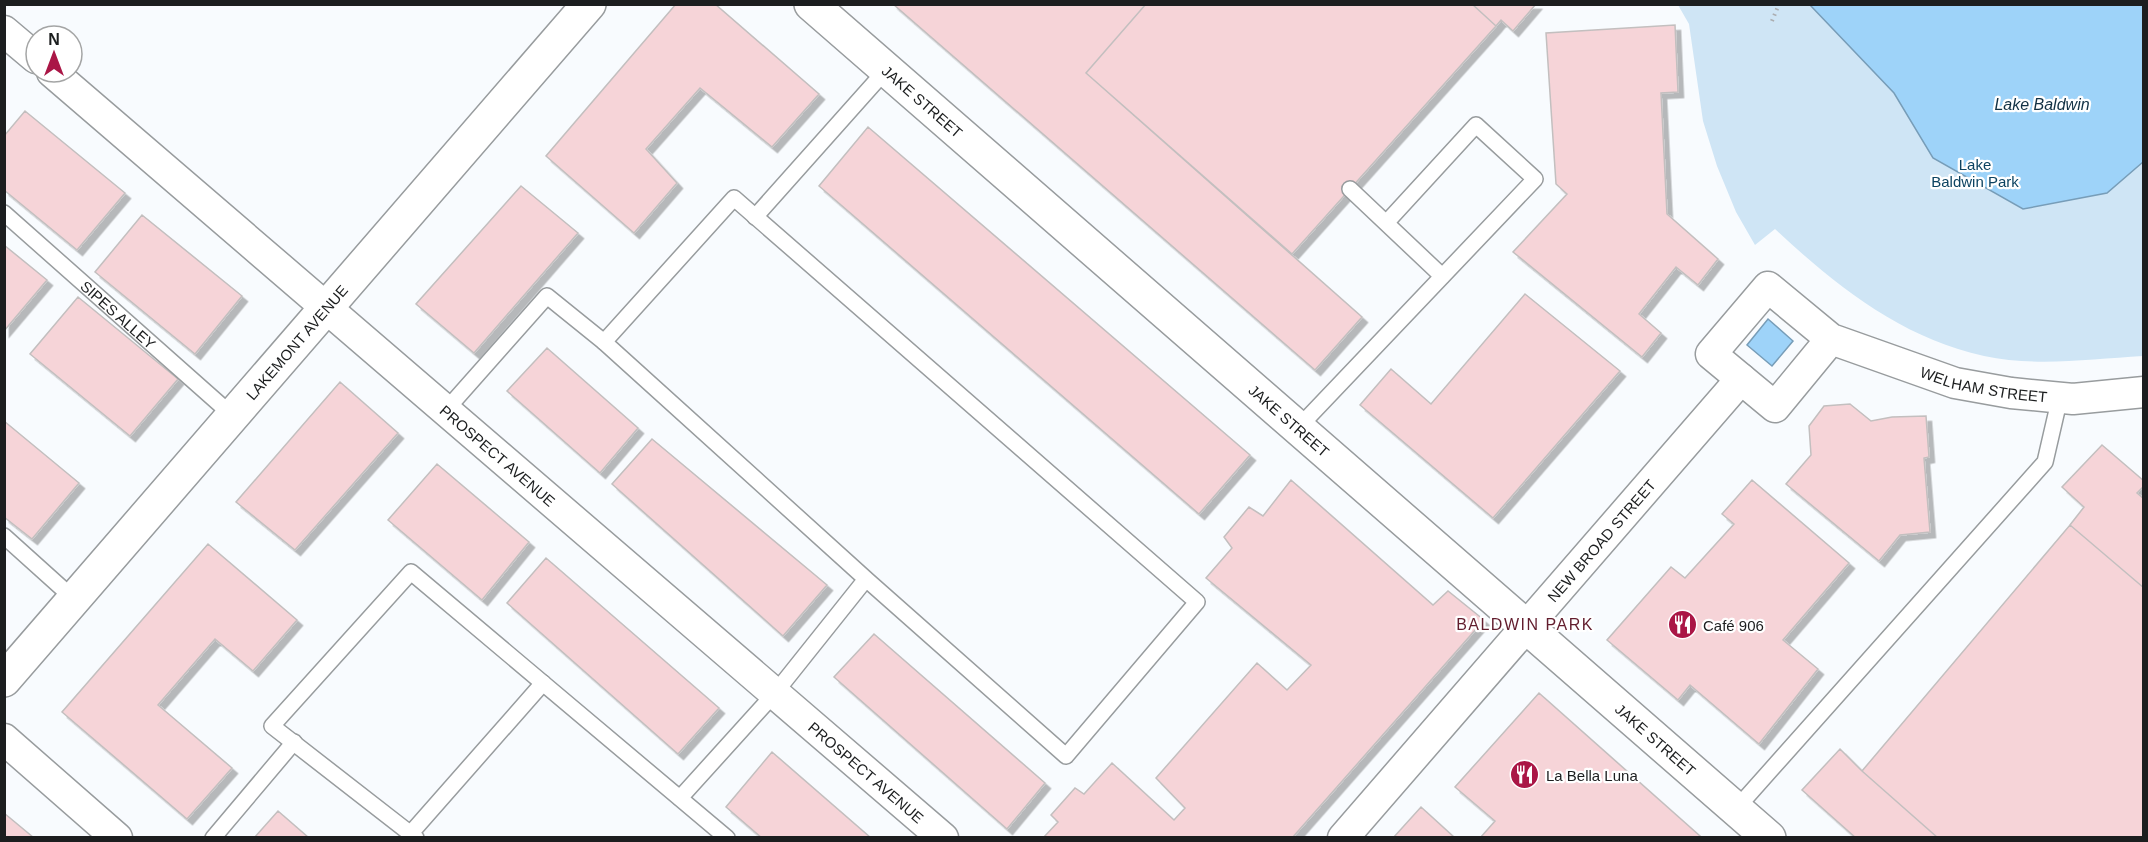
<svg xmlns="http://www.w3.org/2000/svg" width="2148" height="842" font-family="Helvetica,sans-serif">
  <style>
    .green { fill: #cfe5f5 }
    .water { fill: #9ed3f9; stroke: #779db8; stroke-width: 1.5 }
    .building { fill: #f6d4d8; stroke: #c3bfbf; stroke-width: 1.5; filter: url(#shadow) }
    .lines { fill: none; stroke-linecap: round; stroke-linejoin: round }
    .service-casing { stroke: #989c9e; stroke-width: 18 }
    .minor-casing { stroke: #989c9e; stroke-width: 33 }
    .tertiary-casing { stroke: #989c9e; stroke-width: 36 }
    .path { stroke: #acaeb1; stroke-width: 4; stroke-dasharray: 1.5 4.5; stroke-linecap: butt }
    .service { stroke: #fff; stroke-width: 15 }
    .minor { stroke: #fff; stroke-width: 30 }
    .tertiary { stroke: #fff; stroke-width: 33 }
    .labels { text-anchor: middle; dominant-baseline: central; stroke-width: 4.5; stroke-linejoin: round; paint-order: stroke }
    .street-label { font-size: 15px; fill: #1c1e1f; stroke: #fff }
    .park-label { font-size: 15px; fill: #0c4361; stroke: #fff }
    .poi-label { font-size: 15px; fill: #1c1e1f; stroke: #fff; text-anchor: start }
    .water-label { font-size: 16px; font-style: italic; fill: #123144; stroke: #fff }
    .neighbourhood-label { font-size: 16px; letter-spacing: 1.5px; fill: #621d2d; stroke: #fff }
  </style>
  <defs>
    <filter id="shadow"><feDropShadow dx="5.5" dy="5.5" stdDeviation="0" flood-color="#0004"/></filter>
  </defs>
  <rect width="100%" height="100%" fill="#f8fbfe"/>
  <path class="green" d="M1678 5H2143V356C2091 359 2035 367 1984 356 1901 338 1835 285 1775 229L1755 245 1736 212 1717 166 1703 121 1689 24Z"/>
  <path class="water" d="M1810 5H2143V162L2107 193 2023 209 1933 158 1894 93Z
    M1768 319 1793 341 1772 366 1747 345Z"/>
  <path class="building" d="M676 4H715L819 94 772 147 700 88 646 149 677 183 634 233 546 156Z
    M893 4H1146L1086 73 1362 317 1315 370Z
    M893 4H1146L1086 73 1362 317 1315 370Z
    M1146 4H1472L1496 26 1292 254 1086 73Z
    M1472 4H1536L1513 31 1501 20 1496 26Z
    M1472 4H1536L1513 31 1501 20 1496 26Z
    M1675 25 1678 92 1661 93 1667 214 1718 259 1698 285 1676 267 1639 314 1661 333 1642 357 1513 252 1567 194 1556 184 1546 33Z
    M25 111 125 193 77 250 4 190V136Z
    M868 127 1250 455 1199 514 819 186Z
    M521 186 578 233 474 353 416 304Z
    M142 215 242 296 195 354 95 272Z
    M4 245 47 280 4 331Z
    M1525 294 1620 371 1493 518 1360 405 1391 369 1431 404Z
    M78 297 178 379 130 436 30 354Z
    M547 348 638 428 600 473 507 391Z
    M340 382 398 433 295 550 236 502Z
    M1850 404 1871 421 1892 417 1926 416 1929 457 1924 458 1930 532 1900 535 1879 561 1786 484 1811 455 1809 426 1824 406Z
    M4 421 79 483 32 539 4 517Z
    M652 439 827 585 783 636 612 484Z
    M2102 445 2144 481V486L2137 493 2144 499V588L2070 525 2084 507 2062 487Z
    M437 464 529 542 482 600 388 520Z
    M1291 480 1433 605 1448 591 1484 620 1292 838H1043L1058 822 1051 815 1075 788 1084 794 1112 763 1174 820 1185 808 1156 778 1257 663 1287 690 1311 665 1206 578 1232 548 1224 537 1249 507 1263 516Z
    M1752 480 1849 563 1783 640 1818 669 1759 744 1690 685 1678 700 1607 640 1671 567 1685 578 1734 524 1722 514Z
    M2070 525 2144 588V838H1938L1862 771Z
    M208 544 297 620 253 671 215 639 158 705 232 768 187 819 62 712Z
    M546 558 719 708 678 754 507 603Z
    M874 634 1045 783 1007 829 834 677Z
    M1539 693 1700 836 1698 838H1480L1495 821 1455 787Z
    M1840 749 1862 771 1938 838H1856L1802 790Z
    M772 752 871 838H762L726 807Z
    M1421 807 1455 838H1393Z
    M278 811 309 838H254Z
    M4 813 34 838H4Z"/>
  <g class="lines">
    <defs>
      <g id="service">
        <path d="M1350 189 1442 276"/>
        <path id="s1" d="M4 213 233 416"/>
        <path d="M755 217 886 70"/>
        <path d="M446 410 547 296 604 342"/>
        <path d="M1298 428 1535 179 1476 125 1387 222"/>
        <path d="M4 536 74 599"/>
        <path d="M680 798 775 693 866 579 1066 756 1197 602 734 198 604 342 866 579"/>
        <path d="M1736 809 2045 462 2060 397"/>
        <path d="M411 833 543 683"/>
        <path d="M213 838 294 742"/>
        <path d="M416 838 272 726 411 572 727 838"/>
      </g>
      <g id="minor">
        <path d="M4 31 36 58"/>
        <path id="s2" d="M52 72 943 838"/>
        <path id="s3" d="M1831 339 1775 407 1711 354 1768 287 1831 339 1955 383 2011 393 2073 399 2144 392"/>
        <path d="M4 739 117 838"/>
        <path id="s4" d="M1343 838 1741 379"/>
      </g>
      <g id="tertiary">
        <path id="s5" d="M811 4 1769 838"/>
        <path id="s6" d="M4 680 589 4"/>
      </g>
    </defs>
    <use href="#service" class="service-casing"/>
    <use href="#minor" class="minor-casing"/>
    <use href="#tertiary" class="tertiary-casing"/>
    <path class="path" d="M1772 21 1779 4"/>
    <use href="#service" class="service"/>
    <use href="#minor" class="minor"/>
    <use href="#tertiary" class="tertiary"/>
  </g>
  <defs>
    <symbol id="restaurant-disc" viewBox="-11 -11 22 22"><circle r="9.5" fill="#aa1646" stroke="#fff"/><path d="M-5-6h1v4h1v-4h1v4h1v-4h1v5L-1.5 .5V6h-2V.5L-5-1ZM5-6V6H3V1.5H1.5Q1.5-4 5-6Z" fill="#fff"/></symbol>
  </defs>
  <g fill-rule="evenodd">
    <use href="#restaurant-disc" x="1666" y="608" width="33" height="33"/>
    <use href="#restaurant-disc" x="1508" y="758" width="33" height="33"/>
  </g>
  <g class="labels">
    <g class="street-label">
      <text stroke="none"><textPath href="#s5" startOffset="148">JAKE STREET</textPath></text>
      <text stroke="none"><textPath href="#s1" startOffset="153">SIPES ALLEY</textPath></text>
      <text stroke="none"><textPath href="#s6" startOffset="447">LAKEMONT AVENUE</textPath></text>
      <text stroke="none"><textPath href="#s3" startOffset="501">WELHAM STREET</textPath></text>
      <text stroke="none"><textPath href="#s5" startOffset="634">JAKE STREET</textPath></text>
      <text stroke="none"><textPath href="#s2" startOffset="588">PROSPECT AVENUE</textPath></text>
      <text stroke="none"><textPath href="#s4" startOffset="394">NEW BROAD STREET</textPath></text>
      <text stroke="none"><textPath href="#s5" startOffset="1120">JAKE STREET</textPath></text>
      <text stroke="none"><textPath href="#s2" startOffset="1074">PROSPECT AVENUE</textPath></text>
    </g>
    <g class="park-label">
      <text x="1975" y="164">Lake<tspan x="1975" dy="17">Baldwin Park</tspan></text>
    </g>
    <g class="poi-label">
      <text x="1703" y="625">Café 906</text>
      <text x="1546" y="775">La Bella Luna</text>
    </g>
    <g class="water-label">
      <text x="2042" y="104">Lake Baldwin</text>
    </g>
    <g class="neighbourhood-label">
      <text x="1525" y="624">BALDWIN PARK</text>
    </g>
  </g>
  <rect width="2148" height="842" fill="none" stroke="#1c1e1f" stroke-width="12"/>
  <g transform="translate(54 54)"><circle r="28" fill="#ffffff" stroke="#a4a5a5" stroke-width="1.5"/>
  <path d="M0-4.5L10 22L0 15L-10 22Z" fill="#aa1646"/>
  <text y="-9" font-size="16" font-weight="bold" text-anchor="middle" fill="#1c1e1f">N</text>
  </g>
</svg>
